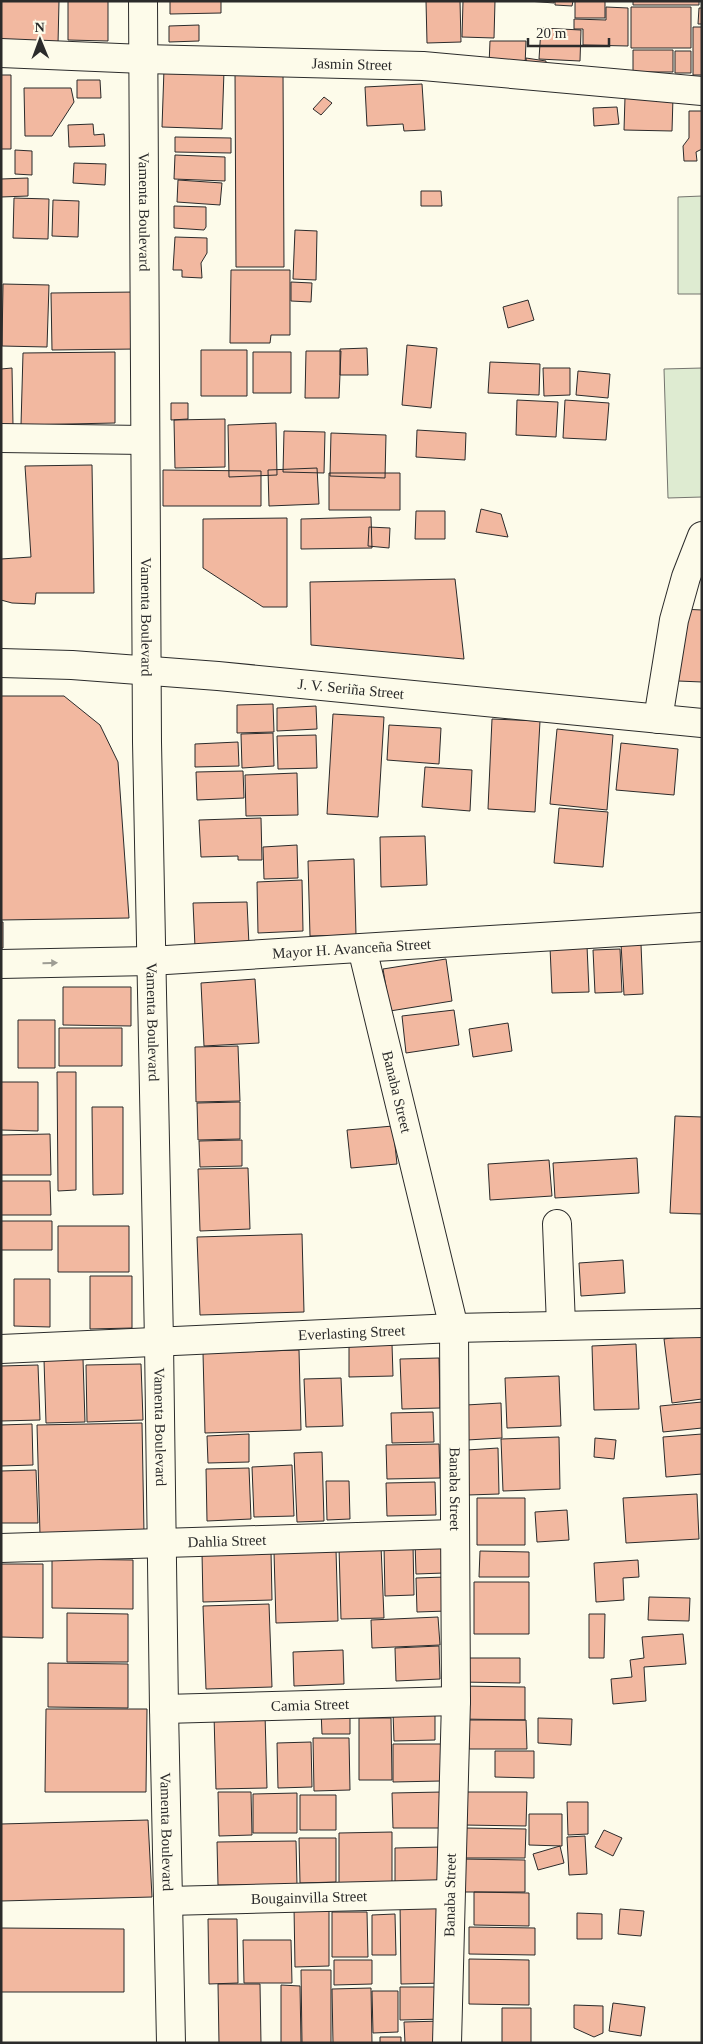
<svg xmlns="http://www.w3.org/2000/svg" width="703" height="2044" font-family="Georgia,serif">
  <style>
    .green { fill: #deebd1; stroke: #74746e }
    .building { fill: #f2b8a0; stroke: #2b2b2b }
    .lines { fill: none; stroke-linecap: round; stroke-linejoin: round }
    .minor-casing { stroke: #2b2b2b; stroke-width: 30 }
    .major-casing { stroke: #2b2b2b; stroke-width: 30 }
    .minor { stroke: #fdfbea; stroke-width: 28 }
    .major { stroke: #fdfbea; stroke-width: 28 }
    .oneway { fill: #9e9d94 }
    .labels { text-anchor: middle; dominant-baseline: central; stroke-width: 4; stroke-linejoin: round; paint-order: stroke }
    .street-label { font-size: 15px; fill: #2b2b2b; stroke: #fdfbea }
  </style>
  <rect width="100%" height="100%" fill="#fdfbea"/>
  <path class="green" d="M702 196V294H678V197Z
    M702 368V497L668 498 664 369Z"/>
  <path class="building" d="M1 1H59L58 44 1 42Z
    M68 1H108V41L68 40Z
    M170 1H221V13L170 14Z
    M426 1H460L461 42 427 43Z
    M463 1H495L494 38 462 37Z
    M528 1H554V3Z
    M555 1H573L572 6 555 5Z
    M575 1H605V18H575Z
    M633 1H699V5H633Z
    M606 7 628 8V46L583 45V29H574V19L606 20Z
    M631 7H691V48H631Z
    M699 8H702V24H698Z
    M199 25V41L169 42V26Z
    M693 27H702V75H693Z
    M541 28 581 30 580 61 539 59Z
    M490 41H526L525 66 489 65Z
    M633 50H673V72H633Z
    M675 51H691V73H675Z
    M526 58 546 61V67H527Z
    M164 69 224 71 222 129 162 127Z
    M283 71 284 267H236L235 72Z
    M1 75H11V149H1Z
    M77 80H100L101 98H77Z
    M422 84 425 130 404 131 403 124 367 126 365 87Z
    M24 88H71L74 102 52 136H25Z
    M324 97 332 103 321 115 313 109Z
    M625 97H673L672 131 624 130Z
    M617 107 619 124 594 126 593 108Z
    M689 111H702V149L696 152 697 161H684L683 146 689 138Z
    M93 124 94 135 104 134 105 146 69 147 68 125Z
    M175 137 231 138V153L175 152Z
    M15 150 32 151V175L15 174Z
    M175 155 225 157V181L174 179Z
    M74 163 106 164 105 185 73 183Z
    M28 178V196L1 197V179Z
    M178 180 222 183 220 205 177 202Z
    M421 191H441L442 206H421Z
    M14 198 49 199 48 239 13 238Z
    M53 200 79 201 78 237 52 236Z
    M174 206 206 207V227L204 230 174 228Z
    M295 230 317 231 316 280 293 279Z
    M175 237 207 238V253L201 263 202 278 182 277V270H173Z
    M231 270H290V335H271L270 343H230Z
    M291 282 312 283 311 302 291 301Z
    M3 284 49 285 47 347 2 346Z
    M136 292 137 349 52 350 51 293Z
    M528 300 534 320 508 328 503 307Z
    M407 345 437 348 431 408 402 405Z
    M367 348 368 375H340V349Z
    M201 350H247V396H201Z
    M306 351H341L339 398H305Z
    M115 352V423L21 425 23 353Z
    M253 352H291V393H253Z
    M490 362 540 364 539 395 488 393Z
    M12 368 13 426H1V369Z
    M543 368H570V395L544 396Z
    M578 371 610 374 608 398 576 395Z
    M517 400 558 402 556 437 516 435Z
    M565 400 609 403 606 440 563 438Z
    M171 403H188V419L171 420Z
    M225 419V467L175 468 174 420Z
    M276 423 277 475 229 477 228 425Z
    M417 430 466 433 465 460 416 457Z
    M284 431 325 432 324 473 283 472Z
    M331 433 386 435 385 478 330 476Z
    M92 465 94 593H36L35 604 12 603 1 600V559L31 557 25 466Z
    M317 468 319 504 269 506 268 470Z
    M163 470 261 471V506H163Z
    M329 473H400V510H329Z
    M481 509 501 514 508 537 476 532Z
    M416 511H445V539H415Z
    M371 517 372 548 301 549V519Z
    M287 518V607H263L203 568V519Z
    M369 527 390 528 389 548 368 546Z
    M455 579 464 659 311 645 310 582Z
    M681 609 702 610V682L678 681Z
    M1 696H64L100 725 118 762 129 918 1 920Z
    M273 704 274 732 237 733V705Z
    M316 706 317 729 277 731V708Z
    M333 714 384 717 378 817 327 814Z
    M492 719 540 721 535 812 488 809Z
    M389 725 441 728 439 764 387 760Z
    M557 729 613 735 607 810 550 804Z
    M273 733 274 766 242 768 241 734Z
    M316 735 317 768 278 769 277 736Z
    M238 742 239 766 195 767V744Z
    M621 743 678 749 674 795 616 790Z
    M425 767 472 770 470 811 422 807Z
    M243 771 244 798 197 800 196 772Z
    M297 773 298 815 246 816 245 775Z
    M559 808 608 812 603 867 554 863Z
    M261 818 262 860H238V856L201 857 199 820Z
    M425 836 427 885 381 887 380 837Z
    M297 845 298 878 264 879 263 847Z
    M354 859 356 935 310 936 308 861Z
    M302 880 303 931 258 933 257 882Z
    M247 902 249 945 195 947 193 903Z
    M1 922H3V948H1Z
    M621 944H641L643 994 624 995Z
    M587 946 589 992 552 993 550 947Z
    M620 949 622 992 595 993 593 950Z
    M446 959 452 1001 390 1011 383 969Z
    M255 979 259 1043 204 1046 201 983Z
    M63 987H131V1026L63 1025Z
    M454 1010 459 1045 406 1053 402 1016Z
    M18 1020H55V1068H18Z
    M508 1023 512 1051 473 1057 469 1029Z
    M59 1028H122V1066H59Z
    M238 1046 240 1101 196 1102 195 1047Z
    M57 1072H76V1190L58 1191Z
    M1 1082H38V1131L1 1130Z
    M240 1102V1139L198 1140 197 1103Z
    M92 1107H123V1194L93 1195Z
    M675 1116 702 1117V1214L670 1213Z
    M393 1126 397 1164 351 1168 347 1130Z
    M50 1134 51 1175H1V1135Z
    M242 1140V1166L200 1167 199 1141Z
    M637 1158 639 1193 555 1198 553 1163Z
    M549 1160 552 1196 490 1200 488 1164Z
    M248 1168 250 1229 200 1231 198 1169Z
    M1 1181H50L51 1215H1Z
    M1 1221H52V1250H1Z
    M58 1226H129V1272H58Z
    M302 1234 304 1312 200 1315 197 1237Z
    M623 1260 625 1293 581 1296 579 1263Z
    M90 1276H132V1328L90 1329Z
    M14 1279H50V1327L14 1326Z
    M702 1334V1399L672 1403 664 1339Z
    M392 1344 393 1376 349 1377V1346Z
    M636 1344 639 1409 594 1410 592 1346Z
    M299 1350 301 1430 205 1433 203 1353Z
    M439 1358 440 1408 402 1409 400 1359Z
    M83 1359 85 1422 46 1423 44 1360Z
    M141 1364 143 1420 87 1422 86 1365Z
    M38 1365 40 1420 1 1421V1366Z
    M559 1376 561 1426 507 1428 505 1378Z
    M341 1378 343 1426 306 1427 304 1379Z
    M702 1402V1428L663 1432 660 1406Z
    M501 1403 502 1438 467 1440 466 1405Z
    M433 1412 434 1442 392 1443 391 1413Z
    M142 1423 144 1533 40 1535 37 1425Z
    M32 1424 33 1465 1 1466V1425Z
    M249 1434V1462L208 1463 207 1436Z
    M702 1434V1474L666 1477 663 1437Z
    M559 1437 560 1489 503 1491 501 1439Z
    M595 1438 616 1440 614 1459 594 1457Z
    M439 1444 440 1478 387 1479 386 1445Z
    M498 1448 499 1494 468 1495 467 1450Z
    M322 1452 324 1521 297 1522 294 1453Z
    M292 1465 294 1516 254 1517 252 1467Z
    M249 1468 251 1519 207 1521 206 1469Z
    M36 1470 38 1523H1V1471Z
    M326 1481H349L350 1519 327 1520Z
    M435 1482 436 1515 387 1516 386 1483Z
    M697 1494 699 1539 626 1543 623 1498Z
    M477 1498H525V1545H477Z
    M567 1510 569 1540 537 1542 535 1512Z
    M443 1540 444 1573 416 1574 415 1541Z
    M413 1545 414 1595 385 1596 384 1546Z
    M381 1546 384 1618 341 1619 339 1547Z
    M336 1550 338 1621 276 1623 274 1552Z
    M271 1551 272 1600 203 1602 202 1553Z
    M480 1551 529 1552V1577H479Z
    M52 1559 133 1560V1609L52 1608Z
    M638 1560 639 1577 623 1578 624 1600 596 1602 594 1563Z
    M1 1564H43V1638L1 1637Z
    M446 1577 447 1611 417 1612 416 1578Z
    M474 1582H529V1634H474Z
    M649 1597 690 1598 689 1621 648 1620Z
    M269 1604 272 1687 206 1689 203 1606Z
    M67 1613 128 1614V1662H67Z
    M589 1614H605L604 1658H589Z
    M438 1617 440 1645 372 1648 371 1620Z
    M683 1634 686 1664 644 1667 646 1701 613 1704 611 1679 632 1677 630 1660 644 1658 642 1637Z
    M439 1646 440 1679 396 1681 395 1648Z
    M343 1650 344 1684 294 1686 293 1652Z
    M461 1658H520V1683L460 1682Z
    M48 1663 128 1664V1708L48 1707Z
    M461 1686 525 1687V1720L460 1719Z
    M46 1709H147L146 1792H45Z
    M350 1709V1734H322L321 1710Z
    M393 1712H435V1740L394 1741Z
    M265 1714 267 1788 216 1789 214 1715Z
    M359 1718H391L392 1780H359Z
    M538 1718 572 1719 571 1745 538 1743Z
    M469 1720H526L527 1749H469Z
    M313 1738H349L350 1790 314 1791Z
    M311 1742 312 1787 278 1788 277 1743Z
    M393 1744H441V1781L393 1782Z
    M495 1751H534V1778L495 1777Z
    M218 1792H251L252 1835 219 1836Z
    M442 1792 443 1828H393L392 1793Z
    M463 1792H527L526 1826 463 1825Z
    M297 1793V1833H253V1794Z
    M300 1795H336V1830H300Z
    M567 1802H588V1834L568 1835Z
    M529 1814H562V1846L529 1845Z
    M148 1820 152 1897 1 1901V1824Z
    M465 1828 526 1829 525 1858H465Z
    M604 1830 622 1838 613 1856 595 1847Z
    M392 1832V1882L339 1883V1833Z
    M585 1836 587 1874 569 1875 567 1837Z
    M299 1838H336V1882L300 1883Z
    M296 1841 297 1885H218L217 1842Z
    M560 1846 564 1863 538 1870 533 1854Z
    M442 1847 443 1884H395V1848Z
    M461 1859 525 1860V1892H460Z
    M474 1892 529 1893V1926L474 1925Z
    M400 1902H444L445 1983 401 1984Z
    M294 1907H329V1966L295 1967Z
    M620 1909 644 1911 641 1936 618 1934Z
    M332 1912H367L368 1957H332Z
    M577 1913 602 1914V1939H577Z
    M395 1914 396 1955H372V1915Z
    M208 1919H237L238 1983 209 1984Z
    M469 1927 535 1928V1955L469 1954Z
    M1 1928 124 1929V1992H1Z
    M243 1940H291L292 1983H244Z
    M469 1959 529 1960V2005L469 2004Z
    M334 1960H372V1984L334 1985Z
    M301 1970H331V2043H302Z
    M218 1984H260L261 2043H219Z
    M281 1985 300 1986 301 2043H281Z
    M400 1987H445V2019L400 2020Z
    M371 1988 372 2043H333L332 1989Z
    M372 1991H398V2032L373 2033Z
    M613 2003 645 2007 641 2036 609 2031Z
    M574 2005 603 2006V2033L594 2037 574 2028Z
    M502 2008H531V2043H502Z
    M443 2021V2043H405L404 2022Z
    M380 2037H401V2043H380Z"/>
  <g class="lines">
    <defs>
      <g id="minor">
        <path id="s1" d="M1 53 143 59 423 66 702 91"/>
        <path d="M1 438 144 440"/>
        <path d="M658 719 674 620 686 577 702 536"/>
        <path id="s2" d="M362 948 454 1328 456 1701 447 2043"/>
        <path id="s3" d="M1 964 150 961 702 927"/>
        <path d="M557 1224 561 1325"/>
        <path id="s4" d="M1 1349 454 1328 702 1323"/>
        <path id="s5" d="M1 1548 454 1534"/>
        <path id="s6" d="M164 1709 456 1701"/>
        <path id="s7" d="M168 1901 450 1894"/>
      </g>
      <g id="major">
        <path id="s8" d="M143 1 147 742 159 1342 164 1709 171 2043"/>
        <path id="s9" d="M1 663 72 665 218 676 702 723"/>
      </g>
    </defs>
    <use href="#minor" class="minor-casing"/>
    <use href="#major" class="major-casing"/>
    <use href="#minor" class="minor"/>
    <use href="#major" class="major"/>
  </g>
  <defs><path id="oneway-solid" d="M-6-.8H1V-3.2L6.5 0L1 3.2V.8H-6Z" transform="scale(1.25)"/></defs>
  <use class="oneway" href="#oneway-solid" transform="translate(50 963) rotate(-1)"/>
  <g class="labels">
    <g class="street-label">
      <text stroke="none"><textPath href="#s1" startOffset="351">Jasmin Street</textPath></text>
      <text stroke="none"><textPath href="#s8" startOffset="211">Vamenta Boulevard</textPath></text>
      <text stroke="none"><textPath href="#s8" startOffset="616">Vamenta Boulevard</textPath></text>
      <text stroke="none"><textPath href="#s9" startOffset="351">J. V. Seriña Street</textPath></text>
      <text stroke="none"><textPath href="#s3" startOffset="351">Mayor H. Avanceña Street</textPath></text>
      <text stroke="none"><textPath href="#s8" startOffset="1021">Vamenta Boulevard</textPath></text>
      <text stroke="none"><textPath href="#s2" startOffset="148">Banaba Street</textPath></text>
      <text stroke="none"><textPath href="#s4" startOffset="351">Everlasting Street</textPath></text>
      <text stroke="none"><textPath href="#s8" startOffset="1426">Vamenta Boulevard</textPath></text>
      <text stroke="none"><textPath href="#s2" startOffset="552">Banaba Street</textPath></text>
      <text stroke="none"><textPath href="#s5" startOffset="226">Dahlia Street</textPath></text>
      <text stroke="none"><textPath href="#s6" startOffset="146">Camia Street</textPath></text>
      <text stroke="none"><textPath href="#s8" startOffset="1831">Vamenta Boulevard</textPath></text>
      <text transform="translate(450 1895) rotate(-89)">Banaba Street</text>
      <text stroke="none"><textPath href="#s7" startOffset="141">Bougainvilla Street</textPath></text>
    </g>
  </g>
  <rect width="703" height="2044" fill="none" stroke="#2b2b2b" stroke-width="5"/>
  <g transform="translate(40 40) rotate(359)" stroke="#fdfbea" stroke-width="4" paint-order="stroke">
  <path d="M0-4L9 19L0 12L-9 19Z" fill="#2b2b2b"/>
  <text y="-8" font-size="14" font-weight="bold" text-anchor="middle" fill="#2b2b2b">N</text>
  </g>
  <path d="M528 38v8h81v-8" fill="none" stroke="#2b2b2b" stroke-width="2.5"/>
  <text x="536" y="38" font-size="15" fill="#2b2b2b" stroke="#fdfbea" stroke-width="4" paint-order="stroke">20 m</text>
</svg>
